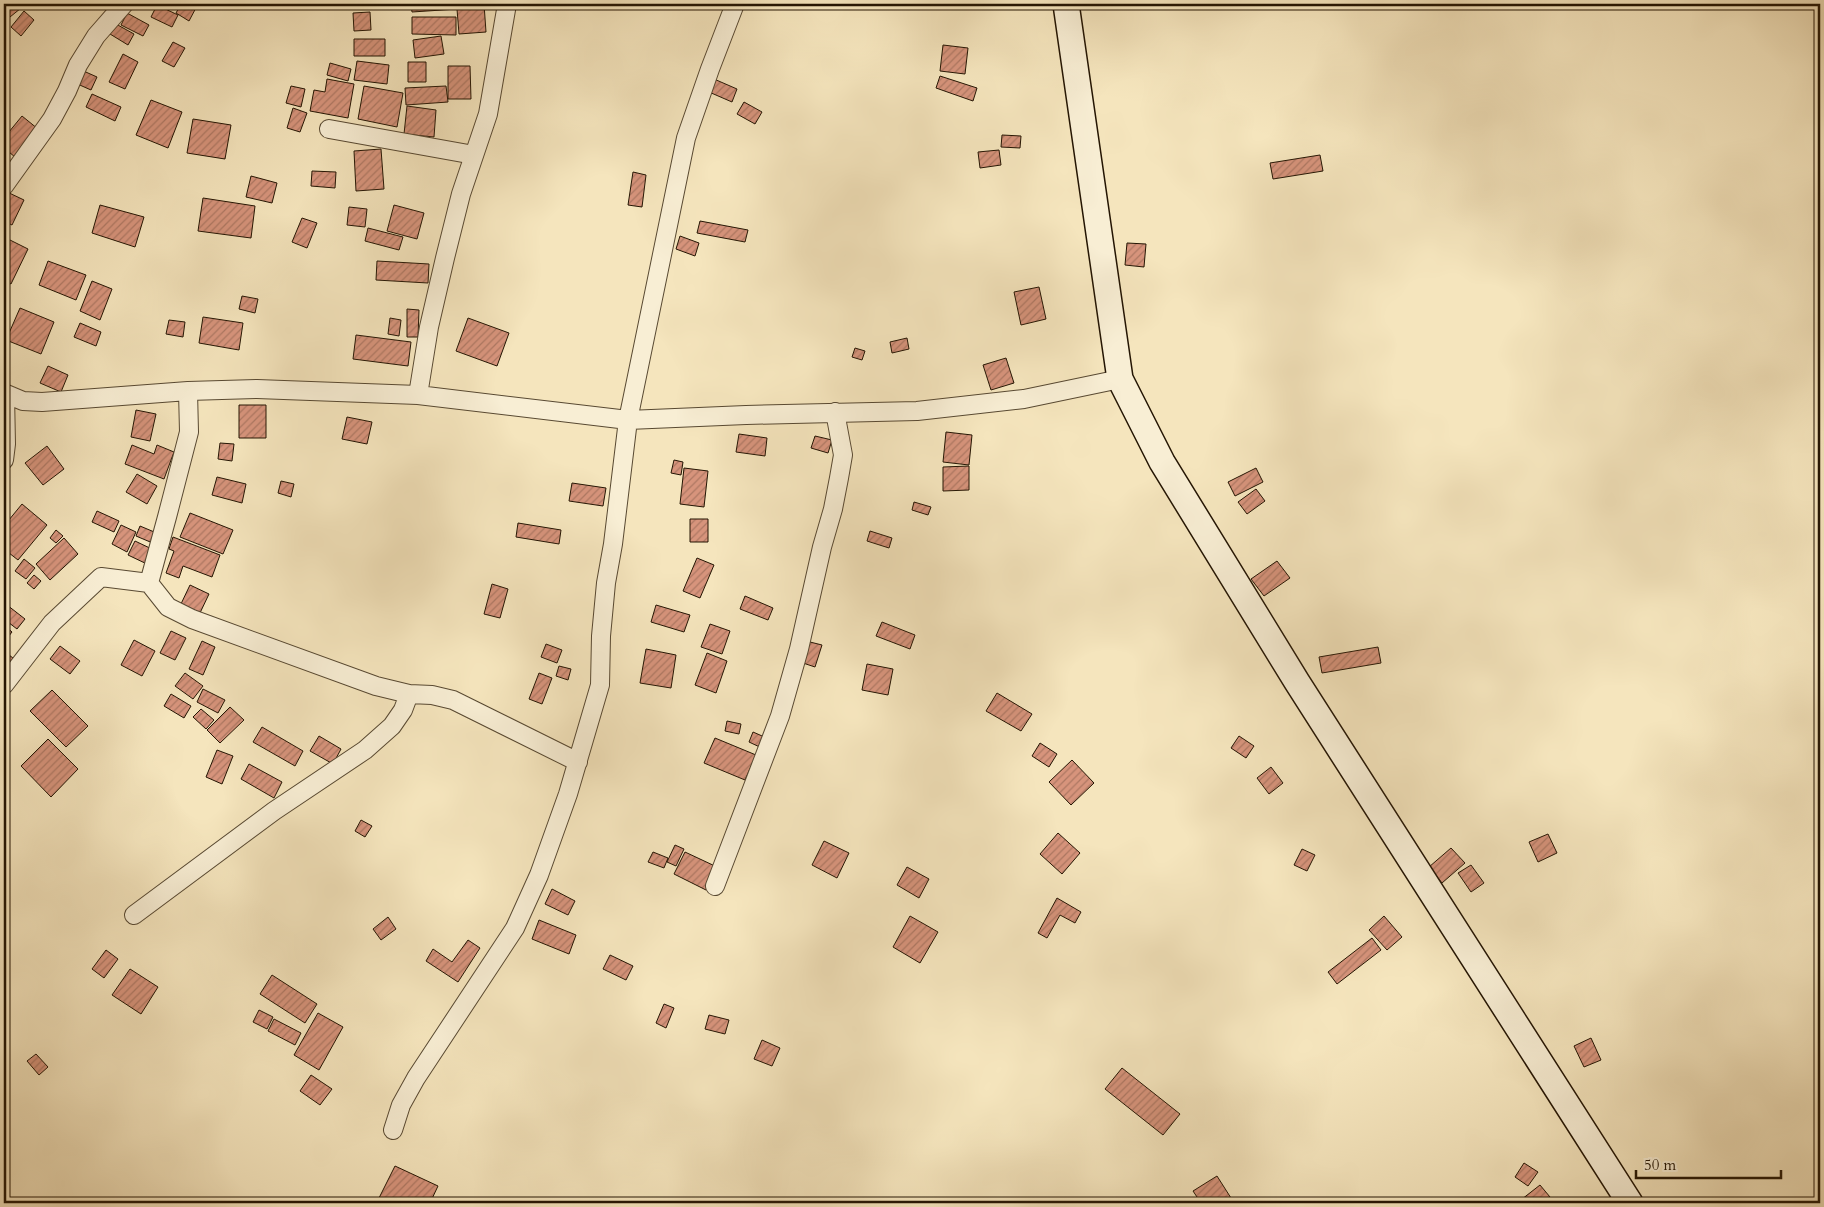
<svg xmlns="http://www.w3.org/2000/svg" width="1824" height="1207" font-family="Cardo,serif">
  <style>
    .building { fill: url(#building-hatch); stroke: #241503 }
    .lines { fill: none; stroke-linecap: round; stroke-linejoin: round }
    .street-casing { stroke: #584932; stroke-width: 20 }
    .secondary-casing { stroke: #241503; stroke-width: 28 }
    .street { stroke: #f8eed4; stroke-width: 18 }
    .secondary { stroke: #f8eed4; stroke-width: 25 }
  </style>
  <defs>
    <pattern id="building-hatch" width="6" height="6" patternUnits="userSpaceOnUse" patternTransform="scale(1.25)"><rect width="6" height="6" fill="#d7947c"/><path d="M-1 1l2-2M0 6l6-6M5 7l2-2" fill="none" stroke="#ae7863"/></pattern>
  </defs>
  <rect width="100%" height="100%" fill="#f5e5bd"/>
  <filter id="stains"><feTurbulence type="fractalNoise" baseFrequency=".004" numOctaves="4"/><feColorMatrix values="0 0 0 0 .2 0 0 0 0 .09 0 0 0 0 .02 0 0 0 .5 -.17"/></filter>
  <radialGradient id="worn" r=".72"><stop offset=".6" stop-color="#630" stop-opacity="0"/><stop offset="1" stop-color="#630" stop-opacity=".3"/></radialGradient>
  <path class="building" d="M4 4H26L10 17 4 9Z
    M181 4H198L189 21 176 13Z
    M411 4H484L486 32 459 34 457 9 412 12Z
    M157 5 178 15 172 27 151 17Z
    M24 11 34 20 21 36 11 27Z
    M370 12 371 30 354 31 353 13Z
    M127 13 149 25 143 36 121 25Z
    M412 17H456V35L412 34Z
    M116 24 134 34 128 45 110 34Z
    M441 36 444 54 415 58 413 40Z
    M354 39H385V56H354Z
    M173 42 185 48 174 67 162 61Z
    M943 45 968 48 965 74 940 71Z
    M123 54 138 62 125 89 109 82Z
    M357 61 389 65 387 84 354 80Z
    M408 62H426V82H408Z
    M330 63 351 69 348 81 327 75Z
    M448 66H470L471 99H448Z
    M79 69 97 77 91 90 73 82Z
    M940 76 977 88 973 101 936 88Z
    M327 79 354 84 348 118 310 111 314 90 325 92Z
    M714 79 737 89 732 102 709 92Z
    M291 86 305 89 301 107 286 103Z
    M364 86 403 93 397 127 358 119Z
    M446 86 448 102 406 105 405 88Z
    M92 94 121 107 115 121 86 107Z
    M151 100 182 112 168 148 136 135Z
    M744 102 762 112 755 124 737 114Z
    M407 106 436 110 434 137 404 134Z
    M293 108 307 113 300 132 287 128Z
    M22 116 38 129 15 157 4 148V138Z
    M193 119 231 125 225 159 187 153Z
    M1002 135 1021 136 1020 148 1001 147Z
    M381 149 384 189 356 191 354 151Z
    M999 150 1001 165 980 168 978 152Z
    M1320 155 1323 171 1273 179 1270 163Z
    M312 171 336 172 335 188 311 186Z
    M633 172 646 175 642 207 628 205Z
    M251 176 277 183 272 203 246 197Z
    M5 191 24 200 12 225 4 221Z
    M203 198 255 206 251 238 198 231Z
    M100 205 144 217 135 247 92 233Z
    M394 205 424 213 417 239 387 231Z
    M349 207 367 209 365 227 347 225Z
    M302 218 317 223 307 248 292 242Z
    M700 221 748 230 745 242 697 233Z
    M368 228 403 237 399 250 365 241Z
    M680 236 699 243 695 256 676 249Z
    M4 237 28 249 11 284 4 280Z
    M1127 243 1146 244 1144 267 1125 265Z
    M48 261 86 275 76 300 39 285Z
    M377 261 429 264 428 283 376 280Z
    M92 281 112 289 100 320 80 311Z
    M1039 287 1046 319 1021 325 1014 292Z
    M242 296 258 299 255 313 239 309Z
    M20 308 54 322 41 354 6 340Z
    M407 309 419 310 418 337H407Z
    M203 317 243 323 239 350 199 343Z
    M390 318 401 320 399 336 388 334Z
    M468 318 509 333 497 366 456 351Z
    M169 320 185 322 183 337 166 334Z
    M80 323 101 332 96 346 74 337Z
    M356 335 411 342 408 366 353 359Z
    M907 338 909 349 892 353 890 342Z
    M855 348 865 351 862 360 852 357Z
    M1006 358 1014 383 991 390 983 365Z
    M48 366 68 375 61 392 40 383Z
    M239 405H266V438H239Z
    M136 410 156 414 150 441 131 437Z
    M347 417 372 422 367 444 342 439Z
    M946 432 972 435 969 465 943 462Z
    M739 434 767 438 765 456 736 452Z
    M815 436 832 440 828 453 811 448Z
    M220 443 234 444 232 461 218 459Z
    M132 445 154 454 157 445 174 452 164 479 125 464Z
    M47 446 64 469 43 485 25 463Z
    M674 460 683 462 681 475 671 473Z
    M969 466V490L943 491V467Z
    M684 468 708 471 704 507 680 504Z
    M1256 468 1263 482 1235 496 1228 482Z
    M137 474 157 486 147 504 126 492Z
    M217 477 246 484 242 503 212 495Z
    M281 481 294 484 291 497 278 493Z
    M572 483 606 488 603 506 569 501Z
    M1256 489 1265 501 1247 514 1238 502Z
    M914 502 931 507 928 515 912 510Z
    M22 504 47 525 18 560 4 549V535L7 532 4 530V526Z
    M97 511 119 521 114 532 92 522Z
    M190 513 233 530 223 554 180 537Z
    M690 519H708V542H690Z
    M518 523 561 530 559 544 516 537Z
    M121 525 136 532 127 552 112 544Z
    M140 526 159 534 155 544 136 536Z
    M56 530 63 536 56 543 50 538Z
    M870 531 892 538 889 548 867 541Z
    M173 537 220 555 212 577 183 566 179 578 166 573 174 551 169 549Z
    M64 538 78 554 50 580 36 564Z
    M135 541 156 551 149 565 128 555Z
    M697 558 714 565 700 598 683 591Z
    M24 559 35 568 26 579 15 571Z
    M1277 561 1290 578 1264 596 1251 579Z
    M34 575 41 581 34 589 27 583Z
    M492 584 508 589 500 618 484 614Z
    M190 585 209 594 199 615 180 606Z
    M745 596 773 608 768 620 740 609Z
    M7 605 25 619 17 629 4 619V608Z
    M656 605 690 615 684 632 651 622Z
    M882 622 915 635 910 649 876 636Z
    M710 624 730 631 722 654 701 647Z
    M4 625 12 632 4 642Z
    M171 631 186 638 175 660 160 653Z
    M134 640 155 651 142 676 121 665Z
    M202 641 215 647 203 675 189 669Z
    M806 641 822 645 815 667 800 662Z
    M546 644 562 650 557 663 541 657Z
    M60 646 80 661 70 674 50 659Z
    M1378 647 1381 663 1322 673 1319 657Z
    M646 649 676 655 671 688 640 683Z
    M4 651 18 662 9 673 4 668Z
    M707 653 727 661 716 693 695 685Z
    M867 664 893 669 888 695 862 690Z
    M559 666 571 669 568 680 556 676Z
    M185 673 203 686 193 699 175 686Z
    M539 673 552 678 542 704 529 699Z
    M203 689 225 700 218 713 197 702Z
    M52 690 88 726 66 747 30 711Z
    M997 693 1032 714 1021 731 986 711Z
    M171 694 191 706 184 718 164 706Z
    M230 707 244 720 220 743 207 730Z
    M201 709 214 720 206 729 193 717Z
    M727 721 741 724 739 734 725 731Z
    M262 727 303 751 295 766 253 742Z
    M753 732 769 739 764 749 749 742Z
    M319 736 341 749 333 764 310 751Z
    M1239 736 1254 746 1246 758 1231 748Z
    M715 738 756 755 745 780 704 763Z
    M48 739 78 769 51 797 21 766Z
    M1040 743 1057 754 1049 767 1032 756Z
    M217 750 233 756 222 784 206 777Z
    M1072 760 1094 783 1071 805 1049 782Z
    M249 764 282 782 274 798 241 779Z
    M1271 767 1283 783 1269 794 1257 778Z
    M361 820 372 826 365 837 355 831Z
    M1058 833 1080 853 1062 874 1040 854Z
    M1548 834 1557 853 1538 862 1529 842Z
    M824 841 849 853 837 878 812 865Z
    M675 845 684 849 676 866 667 862Z
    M1451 848 1465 863 1442 883 1429 867Z
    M1302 849 1315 855 1307 871 1294 865Z
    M653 852 668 858 664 868 648 862Z
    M685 852 717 867 706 890 674 874Z
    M1471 865 1484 883 1471 892 1458 873Z
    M907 867 929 879 919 898 897 885Z
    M552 889 575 901 568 915 545 904Z
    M1057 898 1081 912 1075 923 1060 915 1047 938 1038 933Z
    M910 916 938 932 920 963 893 947Z
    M1384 916 1402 937 1387 950 1369 930Z
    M388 917 396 929 381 940 373 929Z
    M539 920 576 935 569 954 532 939Z
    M1372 938 1381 950 1337 984 1328 972Z
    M468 940 480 948 458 982 426 961 433 949 452 962Z
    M106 950 118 959 104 978 92 969Z
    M610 955 633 966 626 980 603 969Z
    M130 969 158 987 141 1014 112 995Z
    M272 975 317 1004 305 1023 260 994Z
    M664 1004 674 1008 666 1028 656 1023Z
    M259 1010 273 1017 267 1029 253 1022Z
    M318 1013 343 1027 319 1070 294 1055Z
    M709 1015 729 1020 725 1034 705 1029Z
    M274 1019 301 1033 295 1045 268 1031Z
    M1591 1038 1601 1060 1584 1067 1574 1046Z
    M762 1040 780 1048 772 1066 754 1059Z
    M36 1054 48 1067 39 1075 27 1061Z
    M1122 1068 1180 1114 1163 1135 1105 1089Z
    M311 1075 332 1089 320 1105 300 1091Z
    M1524 1163 1538 1172 1528 1186 1515 1177Z
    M395 1166 438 1186 430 1203H389L379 1198Z
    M1217 1176 1231 1198 1223 1203H1201L1193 1191Z
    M1540 1185 1555 1203H1517Z"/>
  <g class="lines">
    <defs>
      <path id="street" d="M329 129 474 155
        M4 186 52 119 67 91 78 65 96 36 124 4
        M4 393 23 401 42 402 188 391 257 389 418 395 628 420 746 415 917 411 1024 399 1120 379
        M418 395 429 327 445 258 461 194 488 114 507 4
        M4 460 6 444 5 394
        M149 583 167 517 189 432 188 391
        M4 685 52 623 101 577 149 583 168 607 192 619 376 686 409 694 432 695 453 700 578 762
        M715 886 780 716 799 649 822 547 833 509 839 478 843 455 835 412
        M134 915 274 811 365 750 392 726 403 710 409 694
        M393 1130 401 1105 416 1078 515 928 539 875 568 794 600 685 601 636 606 583 613 544 628 420 686 138 710 69 735 4"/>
      <path id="secondary" d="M1066 4 1120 379 1162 462 1297 682 1630 1203"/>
    </defs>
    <use href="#street" class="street-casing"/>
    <use href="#secondary" class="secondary-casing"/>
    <use href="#street" class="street"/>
    <use href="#secondary" class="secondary"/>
  </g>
  <rect width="1824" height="1207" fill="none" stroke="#f5e5bd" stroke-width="20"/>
  <rect x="5" y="5" width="1814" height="1197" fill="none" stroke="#241503" stroke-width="2.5"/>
  <rect x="10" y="10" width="1804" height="1187" fill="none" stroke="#241503"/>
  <path d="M1636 1170v8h145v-8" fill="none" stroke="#241503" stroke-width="2.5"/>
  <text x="1644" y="1170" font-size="15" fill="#241503" stroke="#f8eed4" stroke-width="4" paint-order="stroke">50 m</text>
  <rect width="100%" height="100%" filter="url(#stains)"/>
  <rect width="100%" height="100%" fill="url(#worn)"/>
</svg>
